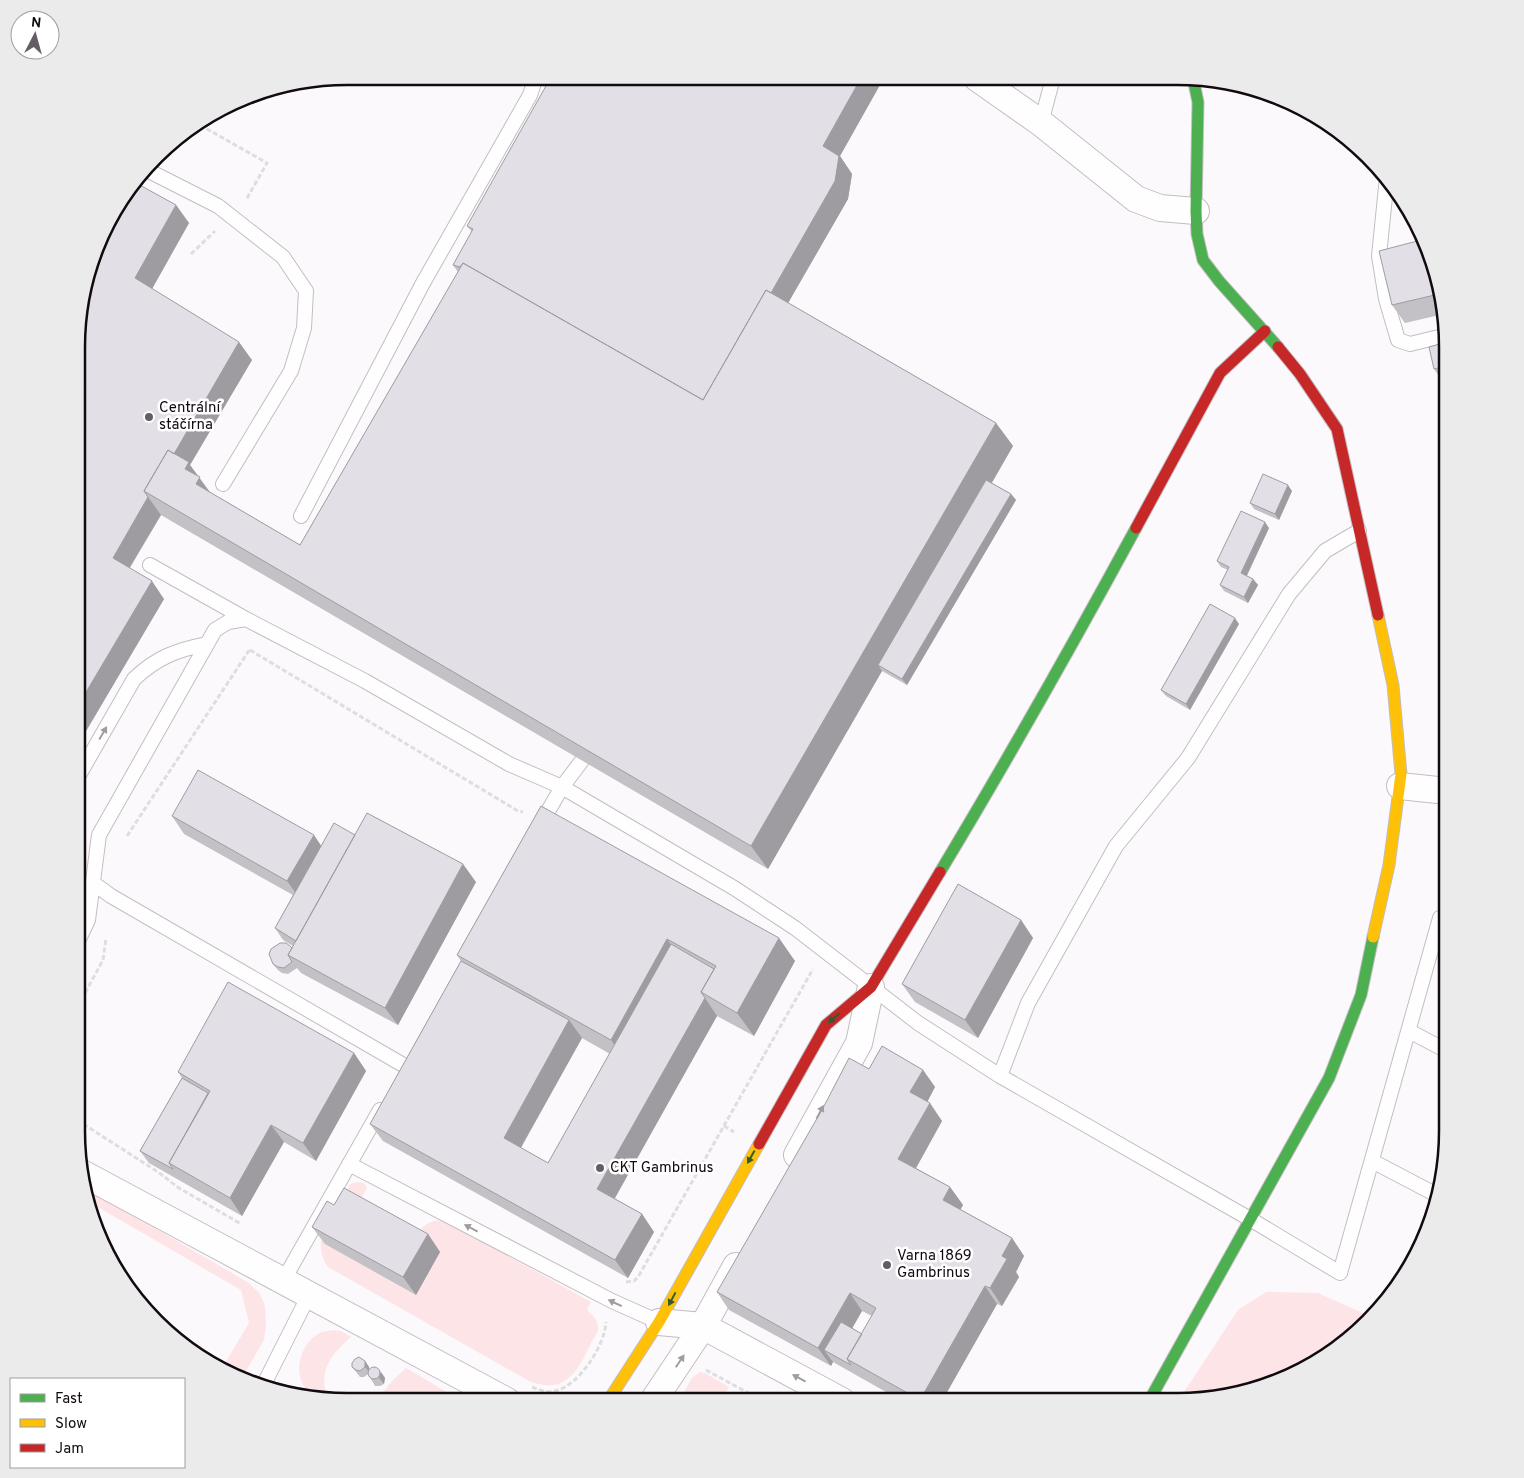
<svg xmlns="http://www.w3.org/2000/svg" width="1524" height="1478" font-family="Overpass,sans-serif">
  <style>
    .green { fill: #fde4e7 }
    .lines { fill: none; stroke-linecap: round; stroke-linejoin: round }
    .lane-casing { stroke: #c3bdc2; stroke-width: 16 }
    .street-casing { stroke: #c3bdc2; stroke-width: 28 }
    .fast-casing { stroke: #c3bdc2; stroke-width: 13 }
    .slow-casing { stroke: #c3bdc2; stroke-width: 13 }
    .jam-casing { stroke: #c3bdc2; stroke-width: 13 }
    .path { stroke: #dedede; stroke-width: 3; stroke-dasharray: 5 2.5; stroke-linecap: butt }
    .lane { stroke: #fffeff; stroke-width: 14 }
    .street { stroke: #fffeff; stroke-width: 26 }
    .fast { stroke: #4caf50; stroke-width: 11 }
    .slow { stroke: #ffc107; stroke-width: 11 }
    .jam { stroke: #c62828; stroke-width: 11 }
    .wall { fill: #c3c0c6; fill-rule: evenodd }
    .shaded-wall { fill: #9f9ca1 }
    .building { fill: #e3dfe6; stroke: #9f9ca1 }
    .oneway { fill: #a09ca0 }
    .oneway2 { fill: #2e5c30 }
    .poi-dot { fill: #635e63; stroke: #fff; stroke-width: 2 }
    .labels { text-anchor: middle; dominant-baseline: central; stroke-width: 5; stroke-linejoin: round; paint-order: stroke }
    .poi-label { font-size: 15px; fill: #110a11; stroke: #fff; text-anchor: start }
    .rim { fill: none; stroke: #110a11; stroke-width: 2.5 }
  </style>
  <rect width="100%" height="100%" fill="#fcf9fc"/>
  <path class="green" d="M357 1182 364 1183 367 1188 357 1205 414 1237C423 1226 432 1217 447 1222L591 1302 587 1310C592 1315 599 1320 598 1329 597 1334 593 1339 591 1343 583 1360 573 1383 553 1385 544 1386 537 1384 529 1381L328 1267C322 1257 319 1249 322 1237L350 1184Z
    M86 1188 249 1283 260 1294 265 1306 266 1325 264 1340 242 1378 227 1374 221 1370 249 1323 241 1290 89 1202Z
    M1266 1292 1318 1293 1372 1317 1342 1346 1281 1381 1195 1401H1178L1238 1310Z
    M333 1330 341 1331 351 1337C329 1356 318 1372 328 1401 321 1399 310 1395 305 1388 292 1371 302 1340 322 1332 325 1331 330 1331 333 1330Z
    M406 1368 462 1401H379C385 1387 395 1378 406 1368Z
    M700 1372 705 1373 729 1387 721 1401H679L692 1378Z"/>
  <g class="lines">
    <defs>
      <path id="lane" d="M1041 123 1053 78
        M147 170 218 206 283 257 306 291 304 328 291 371 223 484
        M1387 177 1379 256 1386 299 1398 340 1410 344 1447 335
        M301 516 423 283 530 95 536 77
        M150 565 246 619 365 681 509 764 562 787 593 746
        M79 775 134 679C156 658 176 650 207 644
        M540 825 562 787 734 888 795 928 918 1023 1000 1076 1250 1219 1340 1273 1440 918 1447 917
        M93 883 111 896 405 1066
        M78 941 88 920 99 835 215 630 228 622 246 619
        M1409 1031 1447 1051
        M1000 1076 1028 1003 1116 846 1188 758 1289 594 1325 551 1359 531
        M1372 1161 1435 1194
        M349 1164 612 1301 659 1322
        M283 1281 380 1110
        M264 1384 309 1295"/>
      <path id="street" d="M977 78 1041 123 1136 199 1160 208 1196 211
        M1400 786 1447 791
        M797 1155 859 1043 871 987
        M82 1173 507 1401
        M659 1322 703 1326 842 1401
        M653 1401 703 1326 736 1266"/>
      <path id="fast" d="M1193 78 1198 102 1196 211 1197 234 1203 260 1219 281 1278 347
        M940 872C1008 759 1073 644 1136 528
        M1149 1401 1329 1078 1361 995 1373 937"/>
      <path id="slow" d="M1373 937 1389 865 1401 774 1393 685 1378 615
        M608 1401 659 1322 759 1144"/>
      <path id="jam" d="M1278 347 1300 374 1337 429 1378 615
        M1136 528 1220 373 1265 331
        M759 1144 826 1025 871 987 940 872"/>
    </defs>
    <use href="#lane" class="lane-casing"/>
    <use href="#street" class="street-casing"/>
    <use href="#fast" class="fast-casing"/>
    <use href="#slow" class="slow-casing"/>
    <use href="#jam" class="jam-casing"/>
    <path class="path" d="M200 125 267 163 246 200
      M191 254 215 231
      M250 650 518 811 523 812
      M127 836 250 649
      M78 1006 103 960 106 938
      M77 1120 158 1172 179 1188 241 1224
      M724 1126 734 1132
      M626 1282 634 1281 638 1277 813 969
      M706 1370 763 1401
      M532 1387C539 1390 548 1393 555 1391 579 1386 605 1345 606 1322"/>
    <use href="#lane" class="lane"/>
    <use href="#street" class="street"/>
    <use href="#fast" class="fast"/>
    <use href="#slow" class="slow"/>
    <use href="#jam" class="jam"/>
  </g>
  <path class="wall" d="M879 86 840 156 852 174 848 199 788 303 996 423 1013 446 992 483 1011 494 1016 500 907 685 882 671 768 869 161 515 130 568 164 599 79 743 81 294 176 205 189 223 152 289 252 360 190 465 210 492 300 545 458 272 453 265 472 232 467 226Z
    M1392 183 1401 199H1399L1395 193Z
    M1427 243 1444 314 1405 323 1392 305Z
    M1447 342V387L1434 369Z
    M1292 491 1279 520 1254 509 1250 503Z
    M1269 528 1247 576 1253 579 1258 585 1248 603 1224 591 1220 585 1228 570 1221 567 1217 561Z
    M1239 624 1190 710 1166 696 1161 690Z
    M541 806 795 961 754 1036 717 1016 614 1198 642 1214 654 1232 628 1278 383 1141 370 1124 461 961 457 955ZM582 1038 610 1054 548 1163 521 1148Z
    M172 816 321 846 355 835 476 882 398 1025 301 973 297 968 288 974 282 973 278 970 273 964 292 948 293 946 283 940 275 928 293 895 184 834Z
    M1021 920 1033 938 978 1038 915 1002 902 984Z
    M354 1053 366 1071 316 1161 284 1142 242 1216 149 1163 140 1151 182 1078 178 1072Z
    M869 1069 923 1070 935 1087 927 1102 942 1121 916 1168 950 1187 963 1205 960 1209 1012 1238 1024 1256 1016 1272 1019 1277 1002 1306 997 1304 942 1401H902L833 1362 831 1366 729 1310 717 1292ZM862 1311 872 1316 862 1334 852 1328Z
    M334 1205 428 1234 440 1252 416 1295 325 1244 312 1227Z
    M365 1361 369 1367V1369L378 1368 385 1378 384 1384 380 1386H375L368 1374 364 1377H360L357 1373 352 1367Z"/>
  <path class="shaded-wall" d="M861 78H884L840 156 852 174 848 199 719 423 707 405 823 146Z
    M176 205 189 223 148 296 135 278Z
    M239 342 252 360 190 465 216 501 212 507 150 494Z
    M996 423 1013 446 884 668 878 665 882 671 768 869 751 846Z
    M1288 485 1292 491 1279 520 1275 514Z
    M1011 494 1016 500 907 685 902 679Z
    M148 497 161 515 125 575 113 558Z
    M1265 522 1269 528 1245 579 1241 573Z
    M1253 579 1258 585 1248 603 1244 597Z
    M152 581 164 599 79 743V704Z
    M1235 618 1239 624 1190 710 1186 704Z
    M314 835 326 853 300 899 287 881Z
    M463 864 476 882 398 1025 385 1008Z
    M1021 920 1033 938 978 1038 965 1020Z
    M779 938 795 961 754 1036 737 1013Z
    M667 939 684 962 627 1063 611 1040Z
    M705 998 717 1016 610 1207 597 1189Z
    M569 1020 582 1038 516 1156 504 1138Z
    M354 1053 366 1071 316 1161 303 1143Z
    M923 1070 935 1087 923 1110 910 1092Z
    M930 1103 942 1121 911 1177 898 1159Z
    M271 1125 284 1142 242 1216 230 1198Z
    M950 1187 963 1205 956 1218 943 1200Z
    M642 1214 654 1232 628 1278 615 1260Z
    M428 1234 440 1252 416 1295 403 1277Z
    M1012 1238 1024 1256 1016 1272 1019 1277 1002 1306 990 1288 1002 1256Z
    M985 1286 997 1304 942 1401H920V1400Z
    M850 1293 862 1311 836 1357 824 1350 833 1362 831 1366 818 1348Z
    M365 1361 369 1367 370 1373 365 1367Z
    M381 1372 385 1378 384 1384 379 1378Z"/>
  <path class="building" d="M551 77 861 78 823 146 839 156 835 181 771 293 766 290 703 400 463 263 460 267 453 265 473 229 467 226Z
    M136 183 176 205 135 278 239 342 174 454 168 450 144 491 148 497 113 558 152 581 79 704 81 294 112 212Z
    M1392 183 1398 192 1395 193Z
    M1425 239 1427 243 1439 294 1392 305 1379 251Z
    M463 263 703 400 766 290 996 423 751 846 144 491 168 450 189 462 185 469 200 477 196 484 300 545Z
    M1447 342V366L1434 369 1429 347Z
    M1263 474 1288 485 1275 514 1250 503Z
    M986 480 1011 494 902 679 878 665Z
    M1241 511 1265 522 1241 573 1253 579 1244 597 1220 585 1229 567 1217 561Z
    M1210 604 1235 618 1186 704 1161 690Z
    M198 770 314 835 287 881 172 816Z
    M541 806 779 938 737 1013 701 992 716 966 667 939 611 1040 457 955Z
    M367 813 463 864 385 1008 288 955Z
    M334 823 355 835 296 941 275 928Z
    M958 884 1021 920 965 1020 902 984Z
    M280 943H286L290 946 292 948 288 955 292 962 284 968 278 967 273 964 269 954 271 949Z
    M671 944 714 969 701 992 705 998 597 1189 642 1214 615 1260 370 1124 461 961 569 1020 504 1138 548 1163Z
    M228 982 354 1053 303 1143 271 1125 230 1198 169 1163 210 1091 178 1072Z
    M882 1046 923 1070 910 1092 930 1103 898 1159 950 1187 943 1200 1012 1238 1002 1256 1007 1259 990 1288 985 1286 920 1400 847 1359 876 1308 850 1293 818 1348 717 1292 823 1108 849 1058 869 1069Z
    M182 1078 208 1093 169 1163 173 1169 140 1151Z
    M344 1188 428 1234 403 1277 312 1227 327 1201 334 1205Z
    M841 1322 862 1334 847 1359 851 1365 824 1350Z
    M359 1357 365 1361V1367L360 1371 356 1370 352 1367V1363L355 1359Z
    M368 1373a6 6 0 1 1 12 0a6 6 0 1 1-12 0Z"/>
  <defs><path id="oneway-solid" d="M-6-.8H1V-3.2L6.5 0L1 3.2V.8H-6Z" transform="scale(1.25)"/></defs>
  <g class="oneway">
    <use href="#oneway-solid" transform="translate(103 733) rotate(-60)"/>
    <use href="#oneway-solid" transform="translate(820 1112) rotate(-62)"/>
    <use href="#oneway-solid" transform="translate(471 1228) rotate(-152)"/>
    <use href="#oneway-solid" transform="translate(615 1303) rotate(-155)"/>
    <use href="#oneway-solid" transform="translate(680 1361) rotate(-56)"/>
    <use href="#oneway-solid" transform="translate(799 1378) rotate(-152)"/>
  </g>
  <g class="oneway2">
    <use href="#oneway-solid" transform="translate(834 1018) rotate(140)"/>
    <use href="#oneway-solid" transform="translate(751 1157) rotate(119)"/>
    <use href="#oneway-solid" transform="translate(672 1299) rotate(118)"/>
  </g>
  <g class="poi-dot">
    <circle cx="149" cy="417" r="5"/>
    <circle cx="600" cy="1168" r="5"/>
    <circle cx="887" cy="1265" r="5"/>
  </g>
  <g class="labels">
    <g class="poi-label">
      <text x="159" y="408">Centrální<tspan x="159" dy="17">stáčírna</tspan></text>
      <text x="610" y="1168">CKT Gambrinus</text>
      <text x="897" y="1256">Varna 1869<tspan x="897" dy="17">Gambrinus</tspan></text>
    </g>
  </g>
  <path d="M0 0H1524V1478H0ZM347 85H1177A262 262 0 0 1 1439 347V1131A262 262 0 0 1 1177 1393H347A262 262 0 0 1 85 1131V347A262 262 0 0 1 347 85Z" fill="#ecebec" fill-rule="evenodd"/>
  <path class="rim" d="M347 85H1177A262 262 0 0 1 1439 347V1131A262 262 0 0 1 1177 1393H347A262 262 0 0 1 85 1131V347A262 262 0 0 1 347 85Z"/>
  <rect x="10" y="1378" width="175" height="90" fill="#ffffff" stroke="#a09da0"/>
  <rect x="20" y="1394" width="25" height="8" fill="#4caf50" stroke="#a09da0"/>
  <text x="55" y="1403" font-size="15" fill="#110a11">Fast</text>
  <rect x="20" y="1419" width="25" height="8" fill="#ffc107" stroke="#a09da0"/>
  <text x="55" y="1428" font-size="15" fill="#110a11">Slow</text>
  <rect x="20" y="1444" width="25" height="8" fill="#c62828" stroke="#a09da0"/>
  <text x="55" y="1453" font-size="15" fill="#110a11">Jam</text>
  <g transform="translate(35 35) rotate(6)"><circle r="24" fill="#ffffff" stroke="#a09da0"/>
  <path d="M0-4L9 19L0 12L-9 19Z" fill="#635e63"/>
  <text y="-8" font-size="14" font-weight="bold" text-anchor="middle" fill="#110a11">N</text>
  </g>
</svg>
